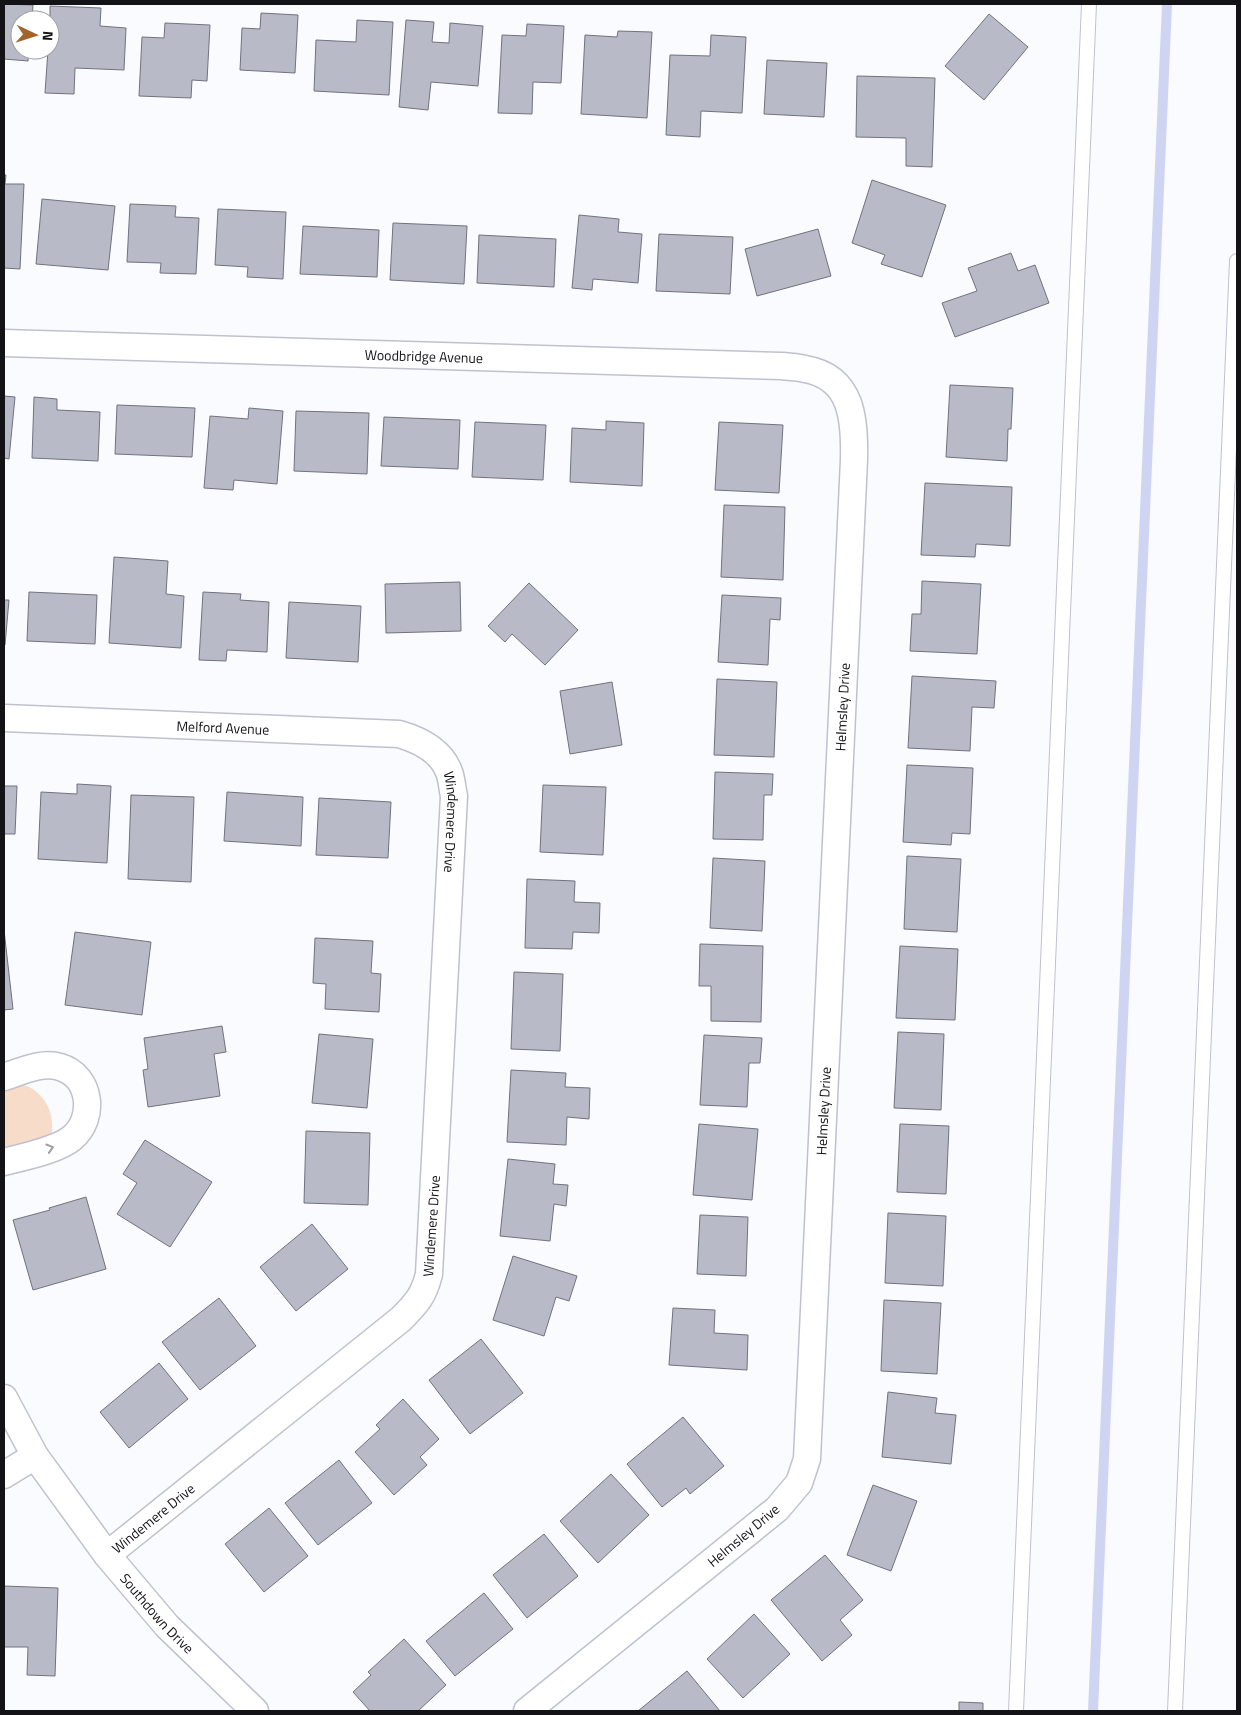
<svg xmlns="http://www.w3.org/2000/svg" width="1241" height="1715" font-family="'Titillium Web',sans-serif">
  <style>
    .green { fill: #f7ddc9 }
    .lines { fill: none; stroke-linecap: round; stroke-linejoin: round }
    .stream { stroke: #cfd4f3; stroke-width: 10 }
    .building { fill: #b8bac8; stroke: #70727f }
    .lane-casing { stroke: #bfc1cf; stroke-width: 16 }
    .street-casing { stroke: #bfc1cf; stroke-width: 29 }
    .lane { stroke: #fff; stroke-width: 14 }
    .street { stroke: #fff; stroke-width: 26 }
    .oneway { stroke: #a0a0a2 }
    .labels { text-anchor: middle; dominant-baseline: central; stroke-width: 4; stroke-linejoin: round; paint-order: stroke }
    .street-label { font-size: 14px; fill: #121217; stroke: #fff }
  </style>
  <rect width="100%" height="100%" fill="#fafbfe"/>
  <path class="green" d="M4 1084C9 1084 15 1083 20 1084 41 1088 55 1110 52 1132 51 1136 48 1141 46 1146L4 1164Z"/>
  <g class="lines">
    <path class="stream" d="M1093 1711 1167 4"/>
  </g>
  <path class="building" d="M4 4 33 5 32 20H20V50H29L28 61 4 59Z
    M50 6 101 8 100 26 126 28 124 70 75 68 74 94 45 93 48 50H50Z
    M261 13 298 15 295 73 240 70 242 28 260 29Z
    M989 14 1028 47 984 100 945 66Z
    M357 20 393 22 389 95 314 91 316 40 356 42Z
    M406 20 434 22 432 42 449 43 450 23 483 26 478 86 431 82 428 110 399 107Z
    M165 23 210 25 207 81 192 80 191 98 139 96 142 37 164 38Z
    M527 24 564 26 561 83 533 82 532 114 498 113 502 35 526 36Z
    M618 31 652 32 647 118 581 114 585 35 617 37Z
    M711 35 746 37 742 113 701 111 700 137 666 135 670 55 710 56Z
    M767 60 827 63 824 117 764 114Z
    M857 76 935 78 932 167 906 166V138L856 137Z
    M4 175H6L5 184H24L20 269 4 268Z
    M872 180 946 205 922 277 881 264 885 255 852 243Z
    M42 199 115 206 108 270 36 264Z
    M130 204 176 206 175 217 199 218 196 274 160 273 161 263 127 262Z
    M218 209 286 212 283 279 247 277 248 267 215 265Z
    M579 215 619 219 618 232 642 234 638 283 593 279 592 290 572 288Z
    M393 223 467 226 464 284 390 280Z
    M303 226 379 230 377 277 300 274Z
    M818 229 831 276 757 296 745 249Z
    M659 234 733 237 730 294 656 291Z
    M479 235 556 239 554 287 477 283Z
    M1011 253 1018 271 1035 265 1049 303 955 337 942 303 977 291 968 268Z
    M950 385 1013 388 1011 429H1008L1007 461 946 457Z
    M4 396 15 397 9 459 4 458Z
    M34 397 57 399V410L100 412 98 461 32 458Z
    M117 405 195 408 192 457 115 454Z
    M249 408 283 411 277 484 234 480 233 490 204 488 210 416 248 419Z
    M296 411 369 413 367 474 294 471Z
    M384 417 460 420 458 469 381 466Z
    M606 421 644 423 642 486 570 482 572 428 606 430Z
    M475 422 546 425 543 480 472 477Z
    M719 422 783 425 779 493 715 490Z
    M925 483 1012 487 1010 546 976 544 975 557 921 555Z
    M724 505 785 507 783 580 721 577Z
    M114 557 168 561 166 594 184 596 181 648 109 643Z
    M922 581 981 584 977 654 910 651 912 614H921Z
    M460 582 461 631 386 633 385 584Z
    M529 583 578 630 545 665 512 634 505 642 488 626Z
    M29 592 97 595 95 644 27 641Z
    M203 592 241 594 240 600 269 602 267 652 227 650 226 661 199 660Z
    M722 595 781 598 780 620 770 619 768 665 718 662Z
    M4 600H9L5 645H4Z
    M289 602 361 606 358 662 286 658Z
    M912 676 996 681 994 708 972 707 970 751 908 748Z
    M717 679 777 682 774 757 714 755Z
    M612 682 622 745 570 754 560 691Z
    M907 765 973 768 970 834 952 833 951 845 903 842Z
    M715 772 773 774 772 795H764L763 840 713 839Z
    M77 784 111 786 107 863 38 859 41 792 77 794Z
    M543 785 606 787 603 855 540 852Z
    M4 786H17L15 834H4Z
    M227 792 303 797 301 846 224 841Z
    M131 795 194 797 191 882 128 879Z
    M319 798 391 802 388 858 316 855Z
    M907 856 961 859 957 932 904 929Z
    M713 858 765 861 762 931 710 928Z
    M527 879 575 881 574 902 600 903 599 933 573 932 572 949 525 948Z
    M4 930 13 1009 4 1010Z
    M75 932 151 942 142 1015 65 1005Z
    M315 938 373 941 371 973 381 974 379 1012 325 1009 326 984 313 983Z
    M700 944 763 946 761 1022 711 1021V986H699Z
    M900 946 958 949 955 1020 896 1018Z
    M514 972 563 974 560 1051 511 1049Z
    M222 1026 226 1052 214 1054 220 1096 148 1107 143 1070 148 1069 144 1038Z
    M898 1032 944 1034 941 1110 894 1108Z
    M319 1034 373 1039 367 1108 312 1103Z
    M704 1035 762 1038 760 1063H749L747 1107 700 1105Z
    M511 1070 566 1073 565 1087 590 1088 589 1119 567 1117 566 1145 507 1142Z
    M699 1124 758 1129 752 1200 693 1195Z
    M900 1124 949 1126 946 1194 897 1192Z
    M306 1131 370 1133 368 1205 304 1203Z
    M145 1140 212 1182 170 1247 117 1214 137 1183 123 1174Z
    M508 1159 555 1164 553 1184 568 1185 566 1206 554 1204 550 1241 500 1236Z
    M86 1197 106 1269 33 1290 13 1220 50 1210 49 1208Z
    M888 1213 946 1216 943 1286 885 1283Z
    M700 1215 748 1217 746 1276 697 1274Z
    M312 1224 348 1269 296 1311 260 1267Z
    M513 1256 577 1276 569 1301 556 1297 544 1336 493 1320Z
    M219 1298 256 1346 200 1390 162 1342Z
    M884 1300 941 1303 937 1374 881 1371Z
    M673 1308 715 1310 714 1333 748 1335 747 1370 669 1365Z
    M481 1339 523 1393 470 1434 429 1380Z
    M159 1363 188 1399 129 1448 100 1412Z
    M888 1392 937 1398 935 1413 956 1415 951 1464 882 1457Z
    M403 1399 439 1439 420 1457 427 1465 394 1495 355 1452 380 1429 376 1425Z
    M683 1417 724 1466 690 1494 686 1488 662 1507 627 1464Z
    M339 1460 372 1503 318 1545 285 1503Z
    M611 1474 649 1515 598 1563 560 1521Z
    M873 1485 917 1501 891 1571 847 1555Z
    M269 1508 308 1556 264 1592 225 1544Z
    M544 1534 578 1576 527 1618 493 1575Z
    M825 1555 863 1600 840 1620 852 1635 822 1661 771 1600Z
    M4 1586 58 1588 55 1676 27 1675 28 1647H4Z
    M484 1593 513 1629 455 1676 426 1641Z
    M754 1614 790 1654 743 1698 707 1659Z
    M404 1639 446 1685 418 1711H370L353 1692 371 1675 368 1672Z
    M687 1671 720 1711H638Z
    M959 1702 983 1703V1711H959Z"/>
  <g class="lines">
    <defs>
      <path id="lane" d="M1016 1711 1089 4
        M1175 1711 1237 261"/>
      <g id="street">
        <path id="s1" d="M4 343 782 366C790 367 798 367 805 369 853 377 855 421 854 460L807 1459 799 1483 777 1509 527 1711"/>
        <path id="s2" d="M4 718 399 734C420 740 441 750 449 772 452 779 452 788 454 796L429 1274C424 1295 417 1303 401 1319L107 1555"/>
        <path d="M4 1077C20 1072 42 1061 60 1067 91 1076 96 1118 72 1138 58 1150 23 1157 4 1162"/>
        <path id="s3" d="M4 1398 35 1456 107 1555 167 1626 255 1711"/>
        <path d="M4 1475 35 1456"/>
      </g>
    </defs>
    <use href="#lane" class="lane-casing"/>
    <use href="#street" class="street-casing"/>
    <use href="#lane" class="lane"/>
    <use href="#street" class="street"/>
  </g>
  <defs><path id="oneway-chevron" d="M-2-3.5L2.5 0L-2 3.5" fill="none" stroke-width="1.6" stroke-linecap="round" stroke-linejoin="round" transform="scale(1.25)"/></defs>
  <use class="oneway" href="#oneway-chevron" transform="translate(50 1148) rotate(-17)"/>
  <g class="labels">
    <g class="street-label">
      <text stroke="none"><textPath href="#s1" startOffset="420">Woodbridge Avenue</textPath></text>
      <text transform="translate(842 707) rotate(-87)">Helmsley Drive</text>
      <text stroke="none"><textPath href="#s2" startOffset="219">Melford Avenue</textPath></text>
      <text stroke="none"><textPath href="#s2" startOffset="511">Windemere Drive</textPath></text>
      <text transform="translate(823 1111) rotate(-87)">Helmsley Drive</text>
      <text transform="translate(431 1226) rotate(-86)">Windemere Drive</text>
      <text transform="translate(153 1518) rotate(-39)">Windemere Drive</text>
      <text transform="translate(743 1535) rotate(-40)">Helmsley Drive</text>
      <text stroke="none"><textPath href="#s3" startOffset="265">Southdown Drive</textPath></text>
    </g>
  </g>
  <rect width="1241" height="1715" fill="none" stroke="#121217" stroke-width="10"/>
  <g transform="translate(35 35) rotate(94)"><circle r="24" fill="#ffffff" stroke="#a0a0a2"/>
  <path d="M0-4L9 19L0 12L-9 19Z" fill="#a3642c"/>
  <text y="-8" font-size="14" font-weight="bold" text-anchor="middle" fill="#121217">N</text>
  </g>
</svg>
